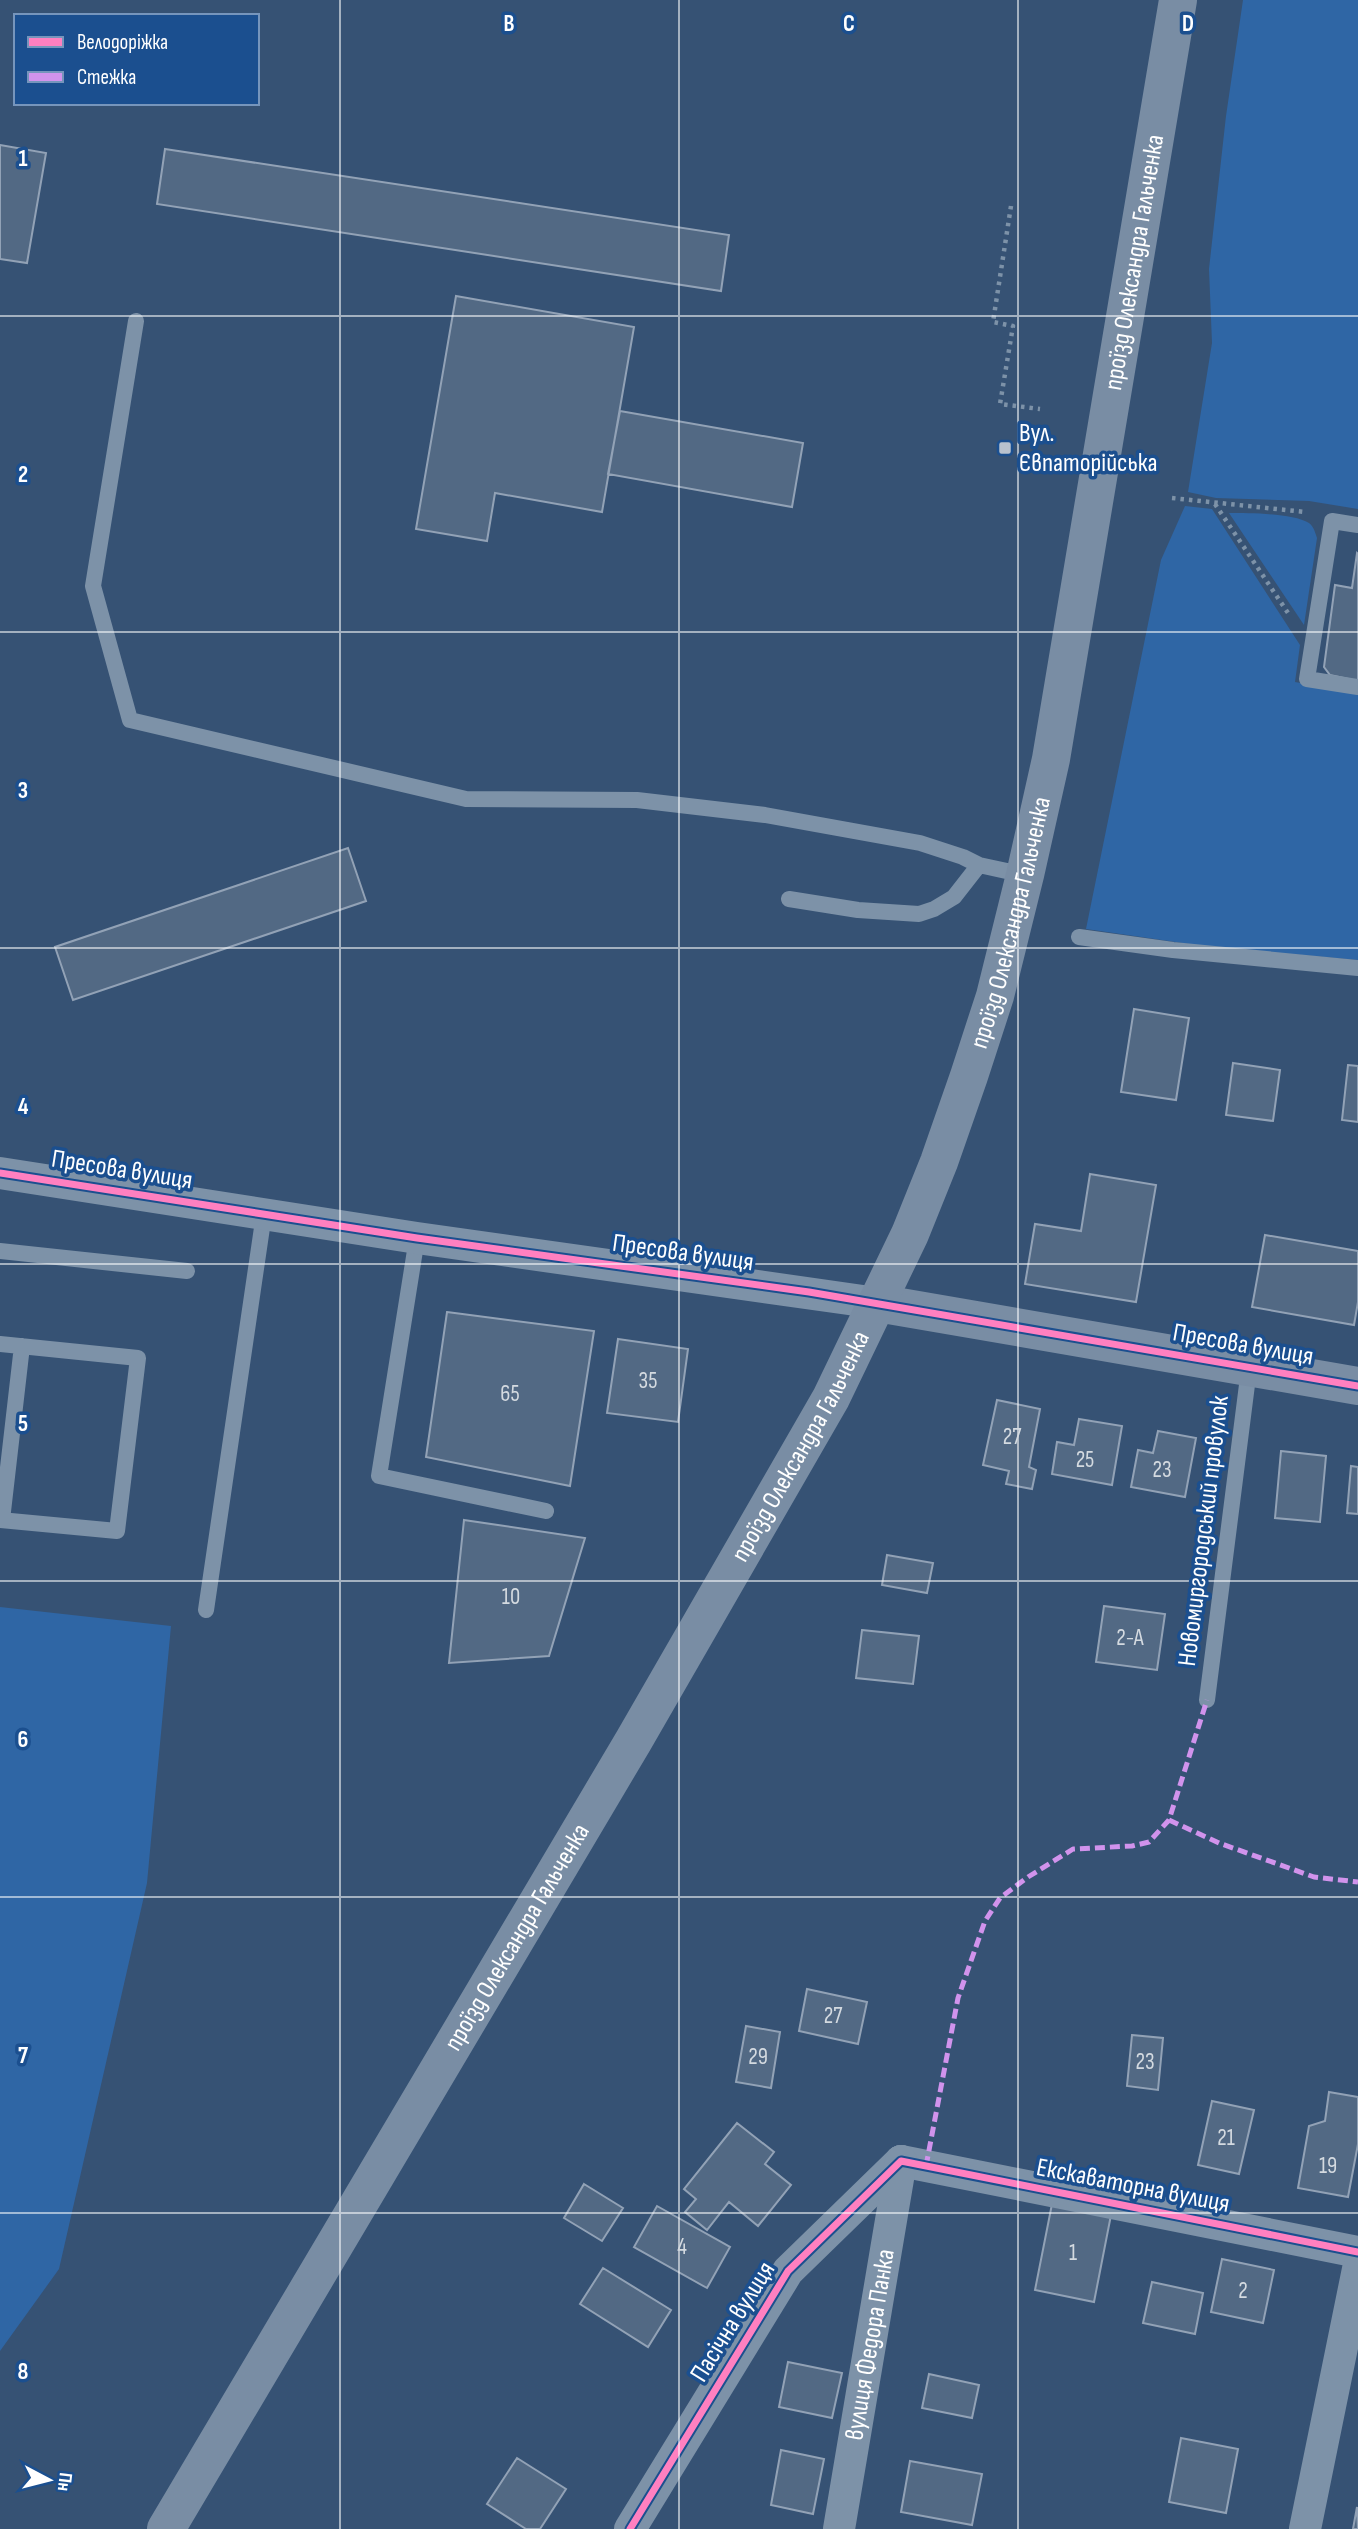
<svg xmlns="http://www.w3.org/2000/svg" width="1358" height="2529" font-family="'Sofia Sans Condensed',sans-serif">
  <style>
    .green { fill: #2f66a5 }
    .building { fill: #526984; stroke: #92a2b6; stroke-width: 2 }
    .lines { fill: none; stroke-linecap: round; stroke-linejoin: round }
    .path { stroke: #7d92a8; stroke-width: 4.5; stroke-dasharray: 3.5 5; stroke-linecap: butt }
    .lane { stroke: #7d92a8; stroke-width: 16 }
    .street { stroke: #7d92a8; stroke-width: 32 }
    .secondary { stroke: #798da4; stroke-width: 38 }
    .quiet { stroke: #d193ec; stroke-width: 5; stroke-dasharray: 10 5; stroke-linecap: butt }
    .cycleway-casing { stroke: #1b4f8f; stroke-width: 11 }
    .cycleway { stroke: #ff80c0; stroke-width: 7 }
    .grid { fill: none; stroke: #fff; stroke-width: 2; stroke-opacity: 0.55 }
    .poi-dot { fill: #b9c2ce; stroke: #1b4f8f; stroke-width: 2.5 }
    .labels { text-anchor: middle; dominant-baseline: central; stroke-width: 7; stroke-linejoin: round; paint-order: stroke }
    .number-label { font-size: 23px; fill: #d4dae0 }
    .street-label { font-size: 26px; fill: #fff; stroke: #1b4f8f }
    .poi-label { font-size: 26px; fill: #fff; stroke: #1b4f8f; text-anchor: start }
    .grid-label { font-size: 23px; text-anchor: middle; font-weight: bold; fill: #fff; stroke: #1b4f8f; stroke-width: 7; stroke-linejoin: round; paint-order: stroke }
  </style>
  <rect width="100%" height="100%" fill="#365274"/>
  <path class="green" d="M1243 0H1358V509L1309 501 1216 498 1188 492 1212 343 1209 269 1226 116Z
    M1185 506 1212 509 1300 645 1295 682 1358 693V960L1210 947 1086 929 1161 560Z
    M1229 513C1249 513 1293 513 1309 523 1314 527 1315 532 1317 538L1304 625Z
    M0 1607 171 1626 147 1883 59 2269 0 2351Z"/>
  <path class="building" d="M0 145 46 153 27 263 0 259Z
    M165 149 729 235 721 291 157 204Z
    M456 296 634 327 602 512 495 493 487 541 416 529Z
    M620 411 803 443 792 507 608 474Z
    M1357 553 1358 554V681L1330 675 1324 667 1335 585 1352 588Z
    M348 848 366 901 73 1000 55 947Z
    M1134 1009 1189 1018 1176 1100 1121 1092Z
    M1233 1063 1280 1070 1273 1121 1226 1115Z
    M1348 1065 1358 1066V1122L1342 1120Z
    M1090 1174 1156 1185 1136 1302 1025 1284 1035 1224 1081 1231Z
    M1265 1235 1358 1251V1302L1354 1325 1252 1307Z
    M447 1312 594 1331 570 1486 426 1457Z
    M618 1339 688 1349 678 1422 607 1413Z
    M997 1400 1040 1409 1029 1467 1036 1470 1032 1489 1006 1484 1009 1471 983 1465Z
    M1079 1419 1122 1426 1112 1485 1052 1474 1057 1442 1074 1445Z
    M1158 1431 1196 1438 1185 1497 1131 1487 1138 1450 1153 1453Z
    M1281 1451 1326 1456 1320 1522 1275 1518Z
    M1351 1466 1358 1467V1514L1347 1513Z
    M464 1520 585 1538 549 1656 449 1663Z
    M887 1555 933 1563 927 1593 882 1585Z
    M1104 1606 1165 1614 1157 1670 1096 1662Z
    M862 1630 919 1636 913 1684 856 1678Z
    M807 1989 867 2002 858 2044 799 2031Z
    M746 2026 780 2032 771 2088 736 2082Z
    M1132 2035 1163 2038 1158 2090 1127 2086Z
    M1329 2092 1358 2097V2144L1348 2197 1298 2188 1309 2126 1325 2121Z
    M1212 2101 1254 2110 1239 2174 1198 2165Z
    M737 2123 774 2152 765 2164 791 2185 758 2226 729 2202 707 2230 685 2212 696 2199 684 2189Z
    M584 2184 623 2208 602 2241 564 2218Z
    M1052 2204 1111 2215 1094 2302 1035 2290Z
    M657 2206 730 2247 707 2288 634 2247Z
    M1222 2259 1274 2270 1263 2323 1211 2312Z
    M603 2268 671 2310 648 2347 580 2304Z
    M1152 2282 1203 2293 1195 2334 1143 2323Z
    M788 2362 842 2373 832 2418 779 2407Z
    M929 2374 979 2385 972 2418 922 2408Z
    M1181 2438 1238 2449 1226 2513 1169 2502Z
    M781 2450 824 2459 813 2514 771 2505Z
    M517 2458 566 2489 540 2529H526L487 2504Z
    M910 2461 982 2474 972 2525 901 2512Z
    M1357 2507 1358 2529H1353Z"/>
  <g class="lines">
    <path class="path" d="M1011 206 993 322 1013 326 1000 404 1040 409
      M1172 498 1305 512
      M1215 504 1288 613"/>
    <path class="lane" d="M136 321 93 586 130 720 466 799 637 800 765 815 920 843 963 857 979 865
      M1358 525 1332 521 1307 679 1358 687
      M789 899 858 910 919 914 934 909 954 897 979 865 1025 875
      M1079 937 1173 950 1358 968
      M417 1238 379 1476 546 1511
      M0 1251 187 1271
      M0 1344 138 1358 117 1531 0 1520
      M2 1520 22 1346
      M206 1610 264 1214
      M1207 1700 1249 1369"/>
    <g class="street">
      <path d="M0 1173 417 1238 877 1303"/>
      <path d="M901 2161 1358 2252"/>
      <path d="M630 2529 788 2271 901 2161"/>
      <path id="s1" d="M839 2529 901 2161"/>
      <path d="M1305 2529 1358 2269"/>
    </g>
    <g class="secondary">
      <path d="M877 1303 1358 1386"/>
      <path id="s2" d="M166 2529 634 1740 831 1398 910 1234 939 1162 969 1076 995 996 1025 875 1051 759 1178 0"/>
    </g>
    <path class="quiet" d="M1169 1820 1219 1843 1314 1877 1358 1882
      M926 2166 958 1998 985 1921 1000 1898 1028 1877 1073 1849 1132 1846 1149 1842 1169 1820 1207 1700"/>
    <defs>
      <path id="cycleway" d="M0 1173 417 1238 809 1292 1358 1386
        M630 2529 788 2271 901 2161 1358 2252"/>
    </defs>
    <use href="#cycleway" class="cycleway-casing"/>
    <use href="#cycleway" class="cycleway"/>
  </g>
  <path class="grid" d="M340 0V2529M679 0V2529M1018 0V2529M0 316H1358M0 632H1358M0 948H1358M0 1264H1358M0 1581H1358M0 1897H1358M0 2213H1358"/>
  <rect class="poi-dot" x="998" y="441" width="14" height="14" rx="3.5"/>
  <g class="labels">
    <g class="number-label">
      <text x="648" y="1381">35</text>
      <text x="510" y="1394">65</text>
      <text x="1012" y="1437">27</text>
      <text x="1085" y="1460">25</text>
      <text x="1162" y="1470">23</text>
      <text x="511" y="1597">10</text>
      <text x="1130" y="1638">2-А</text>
      <text x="833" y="2016">27</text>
      <text x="758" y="2057">29</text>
      <text x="1145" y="2062">23</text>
      <text x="1226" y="2138">21</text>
      <text x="1328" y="2166">19</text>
      <text x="682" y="2247">4</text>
      <text x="1073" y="2253">1</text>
      <text x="1243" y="2291">2</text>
    </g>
    <g class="street-label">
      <text stroke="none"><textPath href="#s2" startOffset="2494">проїзд Олександра Гальченка</textPath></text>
      <text stroke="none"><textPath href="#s2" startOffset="1822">проїзд Олександра Гальченка</textPath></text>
      <text transform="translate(122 1170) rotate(9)">Пресова вулиця</text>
      <text transform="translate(683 1253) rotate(8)">Пресова вулиця</text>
      <text transform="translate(1243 1345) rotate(10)">Пресова вулиця</text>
      <text stroke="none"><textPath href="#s2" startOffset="1255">проїзд Олександра Гальченка</textPath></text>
      <text transform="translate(1204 1531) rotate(-83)">Новомиргородський провулок</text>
      <text stroke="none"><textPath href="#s2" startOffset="688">проїзд Олександра Гальченка</textPath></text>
      <text transform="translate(1133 2186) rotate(11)">Екскаваторна вулиця</text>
      <text transform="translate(733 2322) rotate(-58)">Пасічна вулиця</text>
      <text stroke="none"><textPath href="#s1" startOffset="187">вулиця Федора Панка</textPath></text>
    </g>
    <g class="poi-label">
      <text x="1019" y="433">Вул.<tspan x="1019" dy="30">Євпаторійська</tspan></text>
    </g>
  </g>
  <g class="grid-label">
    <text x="509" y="31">B</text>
    <text x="849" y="31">C</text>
    <text x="1188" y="31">D</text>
    <text x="23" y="166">1</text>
    <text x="23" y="482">2</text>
    <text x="23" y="798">3</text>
    <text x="23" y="1114">4</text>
    <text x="23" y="1431">5</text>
    <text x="23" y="1747">6</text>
    <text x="23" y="2063">7</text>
    <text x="23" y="2379">8</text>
  </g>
  <rect x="14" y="14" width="245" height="91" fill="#1b4f8f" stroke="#7695bc" stroke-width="2"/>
  <rect x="28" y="37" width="35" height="10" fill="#ff80c0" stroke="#7695bc" stroke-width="2"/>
  <text x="77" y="49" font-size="21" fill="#ffffff">Велодоріжка</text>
  <rect x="28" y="72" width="35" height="10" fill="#d193ec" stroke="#7695bc" stroke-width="2"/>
  <text x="77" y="84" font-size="21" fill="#ffffff">Стежка</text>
  <g transform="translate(49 2480) rotate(97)" stroke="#1b4f8f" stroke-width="5" paint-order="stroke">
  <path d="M0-5L12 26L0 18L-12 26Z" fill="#ffffff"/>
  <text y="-10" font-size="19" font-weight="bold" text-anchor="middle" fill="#ffffff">Пн</text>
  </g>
</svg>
